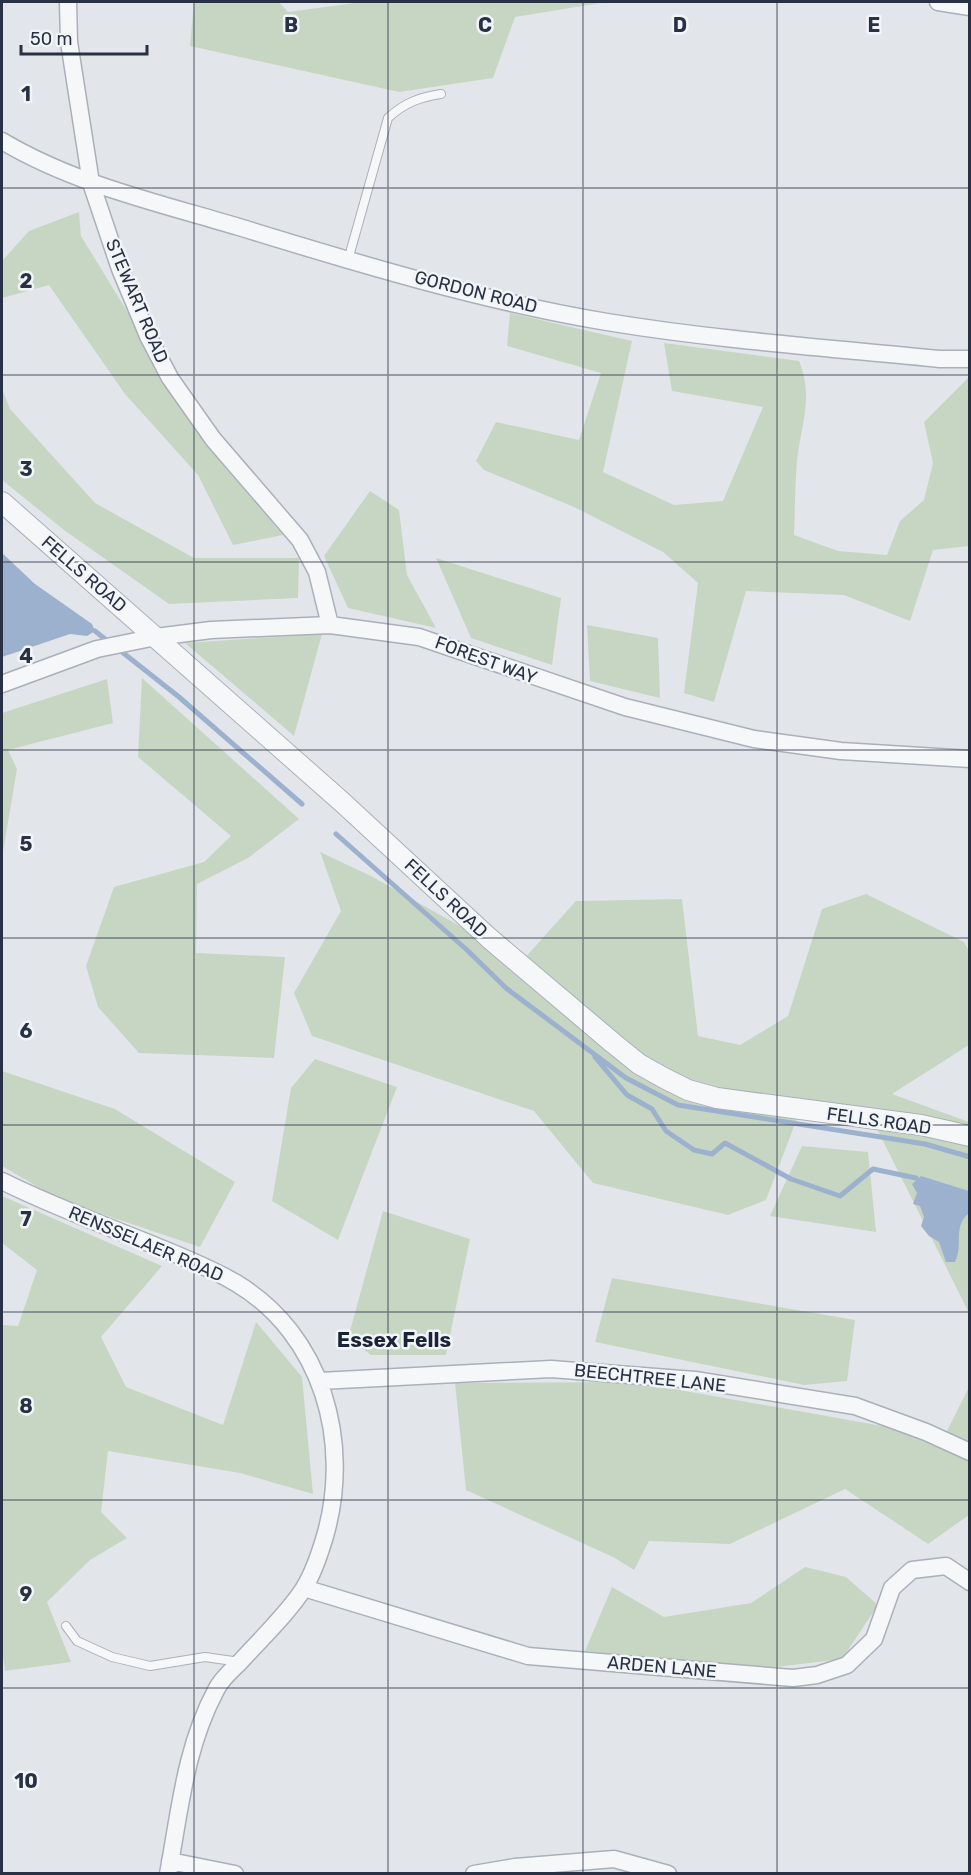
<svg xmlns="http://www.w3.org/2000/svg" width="971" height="1875" font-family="Rubik,sans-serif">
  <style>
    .green { fill: #c7d6c3 }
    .water { fill: #9cb1cd }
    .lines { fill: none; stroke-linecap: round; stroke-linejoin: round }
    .stream { stroke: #9cb1cd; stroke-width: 5 }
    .service-casing { stroke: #aab0b9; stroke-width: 10 }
    .minor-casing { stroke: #aab0b9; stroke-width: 19 }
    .tertiary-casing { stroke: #aab0b9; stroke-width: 22 }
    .service { stroke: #f6f7f9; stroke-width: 8 }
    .minor { stroke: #f6f7f9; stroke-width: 16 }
    .tertiary { stroke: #f6f7f9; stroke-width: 20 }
    .grid { fill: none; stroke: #293245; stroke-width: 1.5; stroke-opacity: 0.55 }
    .labels { text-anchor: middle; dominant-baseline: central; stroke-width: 5; stroke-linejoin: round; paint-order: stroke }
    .street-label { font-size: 18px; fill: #293245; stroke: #f2f5f8 }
    .quarter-label { font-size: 21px; font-weight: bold; fill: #1b2336; stroke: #f2f5f8 }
    .grid-label { font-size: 20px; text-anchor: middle; font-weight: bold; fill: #293245; stroke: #f2f5f8; stroke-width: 5; stroke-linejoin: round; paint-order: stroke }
  </style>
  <rect width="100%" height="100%" fill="#e2e6eb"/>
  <path class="green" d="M194 2H279L288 12 362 2H607L515 17 493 78 399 92 190 46Z
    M79 212 81 236 217 458 283 535 233 545 198 475 125 394 49 285 2 298V261L29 231Z
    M510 313 632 341 603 472 674 505 723 501 763 407 672 391 664 343 799 361C814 397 801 424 797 461 795 485 795 511 794 535L838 551 887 555 900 521 924 500 933 463 924 422 969 377V546L933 550 910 621 844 595 746 591 714 702 684 693 698 583 663 552 574 507 484 470 476 461 496 422 579 440 601 373 507 346Z
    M2 389 10 409 95 503 194 558H299L298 598 169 604 64 530 2 480Z
    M370 491 399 510 407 575 436 628 348 608 324 556Z
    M436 558 561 598 552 665 471 638Z
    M587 625 658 638 660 698 590 681Z
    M322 634 294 736 185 643Z
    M142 678 299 819 248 858 197 884 196 953 285 957 274 1058 139 1053 98 1007 86 966 114 887 204 862 231 836 138 757Z
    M107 679 113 723 8 750 17 769 2 858V713Z
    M320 852 371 876 522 961 576 901 682 899 698 1036 740 1045 788 1016 822 909 866 894 964 942 969 951V1045L892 1094 969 1122V1313L871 1117 801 1108 766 1200 728 1215 593 1183 534 1111 312 1036 294 993 341 911Z
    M315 1059 397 1087 338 1240 272 1201 291 1088Z
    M2 1071 115 1109 235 1182 200 1247 60 1200 2 1166Z
    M802 1146 868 1152 876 1232 770 1216Z
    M2 1196 162 1266 101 1337 126 1387 223 1425 256 1322 302 1377 313 1494 240 1473 108 1451 101 1512 127 1538 90 1560 47 1602 71 1662 5 1671 2 1649V1325L18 1326 37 1270 2 1243Z
    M383 1211 470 1239 446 1355H371L348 1338Z
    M612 1278 855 1320 847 1381 804 1385 595 1342Z
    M635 1382 944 1437 969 1387V1515L928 1544 845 1489 730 1544 649 1541 634 1570 615 1558 466 1490 455 1383Z
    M805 1567 846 1577 878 1605 842 1659 751 1670 585 1651 612 1587 664 1617 751 1603Z"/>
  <path class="water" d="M2 553 35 584 92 624 95 631 87 636 70 634 2 657Z
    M921 1176 969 1191V1213C952 1227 964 1244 955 1262H946L939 1242 929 1236 921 1226 924 1217 920 1206 913 1204 917 1193 912 1184Z"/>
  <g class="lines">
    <path class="stream" d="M95 631 110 643
      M117 648 179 697 302 804
      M336 834 467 950 506 988 626 1078 678 1105 925 1144 970 1157
      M595 1057 627 1095 652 1109 666 1131 694 1150 712 1154 725 1143 791 1179 840 1196 873 1169 916 1178"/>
    <defs>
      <path id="service" d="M348 260 388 118C404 103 420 97 441 94
        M66 1626 77 1641 112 1657 150 1666 205 1657 240 1662"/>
      <path id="minor" d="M68 2 69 42 91 183 120 269 148 336 170 378 213 439 300 540 317 572 330 625
        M938 2 970 7
        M2 141C74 184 159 203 239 227 359 264 482 301 607 322 717 340 829 348 940 359H970
        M2 684 97 649 156 637 211 630 330 625 419 637 625 707 754 739 841 751 970 759
        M2 1181C50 1205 101 1224 151 1244 180 1256 209 1267 236 1283 323 1335 352 1443 325 1536 320 1553 314 1572 304 1588 290 1611 259 1641 240 1662 232 1670 221 1679 216 1690 185 1748 180 1810 168 1874
        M320 1381 551 1369 695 1380 855 1406 926 1432 970 1452
        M304 1588 528 1656 793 1678 817 1675 847 1665 874 1639 892 1588 912 1570 946 1566 970 1582
        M170 1861 235 1874
        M474 1874 515 1867 614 1859 668 1874"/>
      <path id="tertiary" d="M2 502 342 802 489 938 613 1043 639 1064 664 1078 688 1090 717 1098 921 1125 970 1136"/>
    </defs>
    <use href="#service" class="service-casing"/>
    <use href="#minor" class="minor-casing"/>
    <use href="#tertiary" class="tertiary-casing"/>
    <use href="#service" class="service"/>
    <use href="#minor" class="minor"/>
    <use href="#tertiary" class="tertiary"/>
  </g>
  <path class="grid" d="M194 2V1874M388 2V1874M583 2V1874M777 2V1874M2 188H970M2 375H970M2 562H970M2 750H970M2 938H970M2 1125H970M2 1312H970M2 1500H970M2 1688H970"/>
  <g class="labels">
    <g class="street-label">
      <text transform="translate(476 292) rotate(14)">GORDON ROAD</text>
      <text transform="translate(137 301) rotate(67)">STEWART ROAD</text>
      <text transform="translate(84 574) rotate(41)">FELLS ROAD</text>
      <text transform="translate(486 660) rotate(20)">FOREST WAY</text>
      <text transform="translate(446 898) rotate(43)">FELLS ROAD</text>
      <text transform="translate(879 1121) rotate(8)">FELLS ROAD</text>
      <text transform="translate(146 1244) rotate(23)">RENSSELAER ROAD</text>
      <text transform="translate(650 1378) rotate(6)">BEECHTREE LANE</text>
      <text transform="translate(662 1667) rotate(5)">ARDEN LANE</text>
    </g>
    <g class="quarter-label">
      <text x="394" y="1339">Essex Fells</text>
    </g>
  </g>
  <g class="grid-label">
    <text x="291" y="32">B</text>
    <text x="485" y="32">C</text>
    <text x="680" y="32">D</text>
    <text x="874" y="32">E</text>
    <text x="26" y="101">1</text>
    <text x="26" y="288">2</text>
    <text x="26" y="476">3</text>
    <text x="26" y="663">4</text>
    <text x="26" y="851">5</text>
    <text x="26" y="1038">6</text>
    <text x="26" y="1226">7</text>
    <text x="26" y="1413">8</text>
    <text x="26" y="1601">9</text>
    <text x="26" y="1788">10</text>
  </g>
  <rect width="971" height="1875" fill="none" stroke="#293245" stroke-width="6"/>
  <path d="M21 45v9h126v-9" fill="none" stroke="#293245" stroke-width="3"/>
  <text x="30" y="45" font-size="18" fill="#293245" stroke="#f2f5f8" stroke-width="4.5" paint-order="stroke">50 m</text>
</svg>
